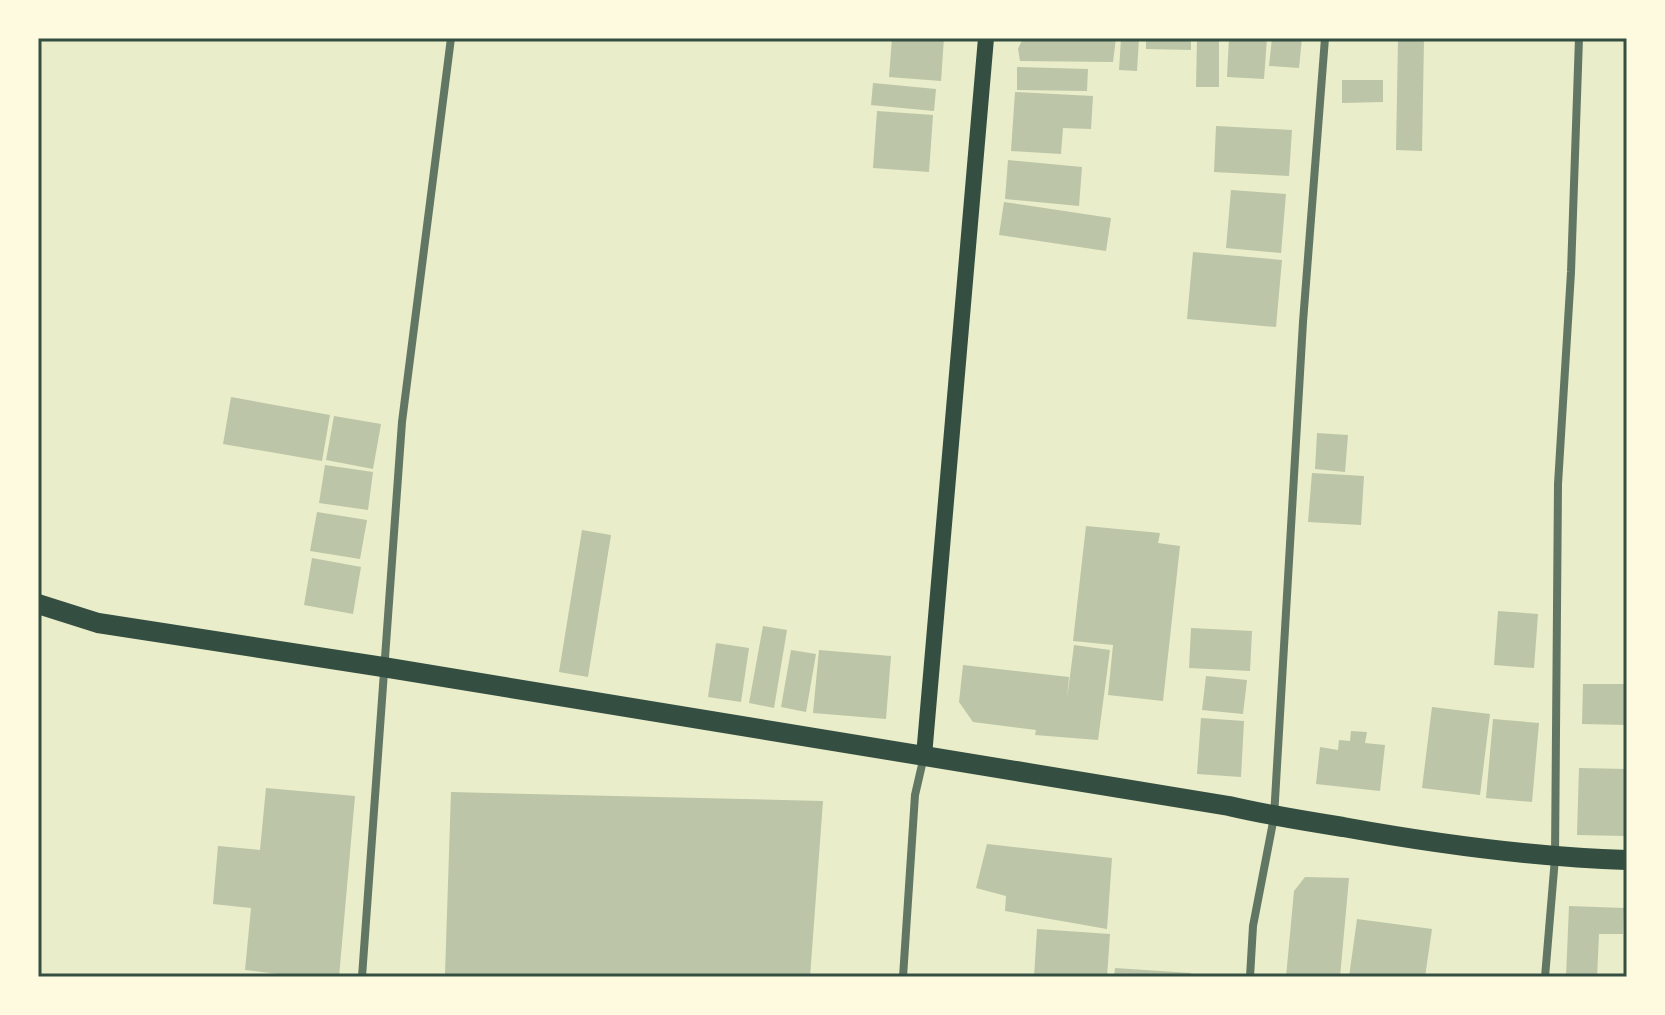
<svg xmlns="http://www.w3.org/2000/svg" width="1665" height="1015" font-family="'Open Sans',sans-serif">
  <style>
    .building { fill: #bcc5a7 }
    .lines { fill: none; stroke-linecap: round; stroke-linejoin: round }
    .minor { stroke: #617663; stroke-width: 8 }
    .secondary { stroke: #344e41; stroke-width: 16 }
    .primary { stroke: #344e41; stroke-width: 20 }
    .neatline { fill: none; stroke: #344e41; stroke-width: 3 }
  </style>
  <rect width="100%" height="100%" fill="#e9edc9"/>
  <path class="building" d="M892 38H944L941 81 889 77Z
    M1023 38H1116L1113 62 1020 61 1018 49Z
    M1121 38H1139L1137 71 1119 70Z
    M1146 38H1191V50L1146 49Z
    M1197 38H1219V87H1196Z
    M1229 38H1267L1264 79 1227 77Z
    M1272 38H1302L1299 68 1269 66Z
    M1398 40H1424L1422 151 1396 150Z
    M1017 67 1088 69 1087 91 1017 90Z
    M1342 80H1383V102L1342 103Z
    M873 83 936 89 934 111 871 105Z
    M1015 92 1093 96 1091 129 1063 128 1061 154 1011 151Z
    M877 111 933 115 929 172 873 168Z
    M1216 126 1292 130 1289 176 1214 172Z
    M1008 160 1082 167 1079 206 1005 199Z
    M1231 190 1286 194 1281 253 1226 248Z
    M1004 202 1111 218 1106 251 999 235Z
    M1193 252 1282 260 1276 327 1187 319Z
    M231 397 330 415 322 461 223 444Z
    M334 416 381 424 373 469 326 460Z
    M1317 433 1348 435 1345 472 1315 469Z
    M325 465 373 472 368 510 319 503Z
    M1312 473 1364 476 1361 525 1308 522Z
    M317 512 367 520 360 559 310 551Z
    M1086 526 1160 533 1158 543 1180 546 1163 701 1108 695 1113 645 1073 641Z
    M582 530 611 535 588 677 559 672Z
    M312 558 361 567 353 614 304 605Z
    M1498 611 1538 614 1534 668 1494 665Z
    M763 626 787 630 774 708 749 703Z
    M1191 628 1252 631 1250 671 1189 668Z
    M716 643 749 648 741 702 708 697Z
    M1074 645 1110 650 1098 740 1035 735 1036 730 973 722 959 702 963 665 1069 677 1067 699Z
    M791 650 816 654 806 712 781 707Z
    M819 650 891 656 886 719 813 713Z
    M1206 676 1247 680 1243 714 1202 710Z
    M1583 684H1627V725L1582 724Z
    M1432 707 1490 714 1480 795 1422 788Z
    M1201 718 1244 721 1241 777 1197 774Z
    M1493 719 1539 723 1532 802 1486 798Z
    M1351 731 1367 732 1365 743 1385 745 1380 791 1316 784 1320 747 1338 750 1339 740 1350 741Z
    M1579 768 1627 769 1626 836 1577 835Z
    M266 788 355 796 339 977H302L245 970 251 908 213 904 218 846 260 850Z
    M451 792 823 801 810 977H493L445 974Z
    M987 844 1112 858 1107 929 1005 911 1006 896 976 888Z
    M1305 877 1349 878 1340 977H1286L1294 891Z
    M1569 906 1624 908 1623 934H1599L1597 977H1566Z
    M1357 919 1432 929 1425 977H1349Z
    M1037 929 1110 934 1107 977H1034Z
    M1115 968 1191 973V977H1114Z"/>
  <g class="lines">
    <path class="minor" d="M362 977 402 422 451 38
      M903 977 915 795 924 756
      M1250 977 1253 926 1274 817 1303 322 1325 38
      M1545 977 1555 858 1558 484 1571 272 1579 38"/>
    <path class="secondary" d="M924 756 986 38"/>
    <path class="primary" d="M38 604 98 623 383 667 1229 806C1267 815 1305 821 1343 827 1437 844 1531 857 1627 860"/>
  </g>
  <rect width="1665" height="1015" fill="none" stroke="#fefae0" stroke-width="80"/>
  <rect x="40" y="40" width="1585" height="935" class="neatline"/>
</svg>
